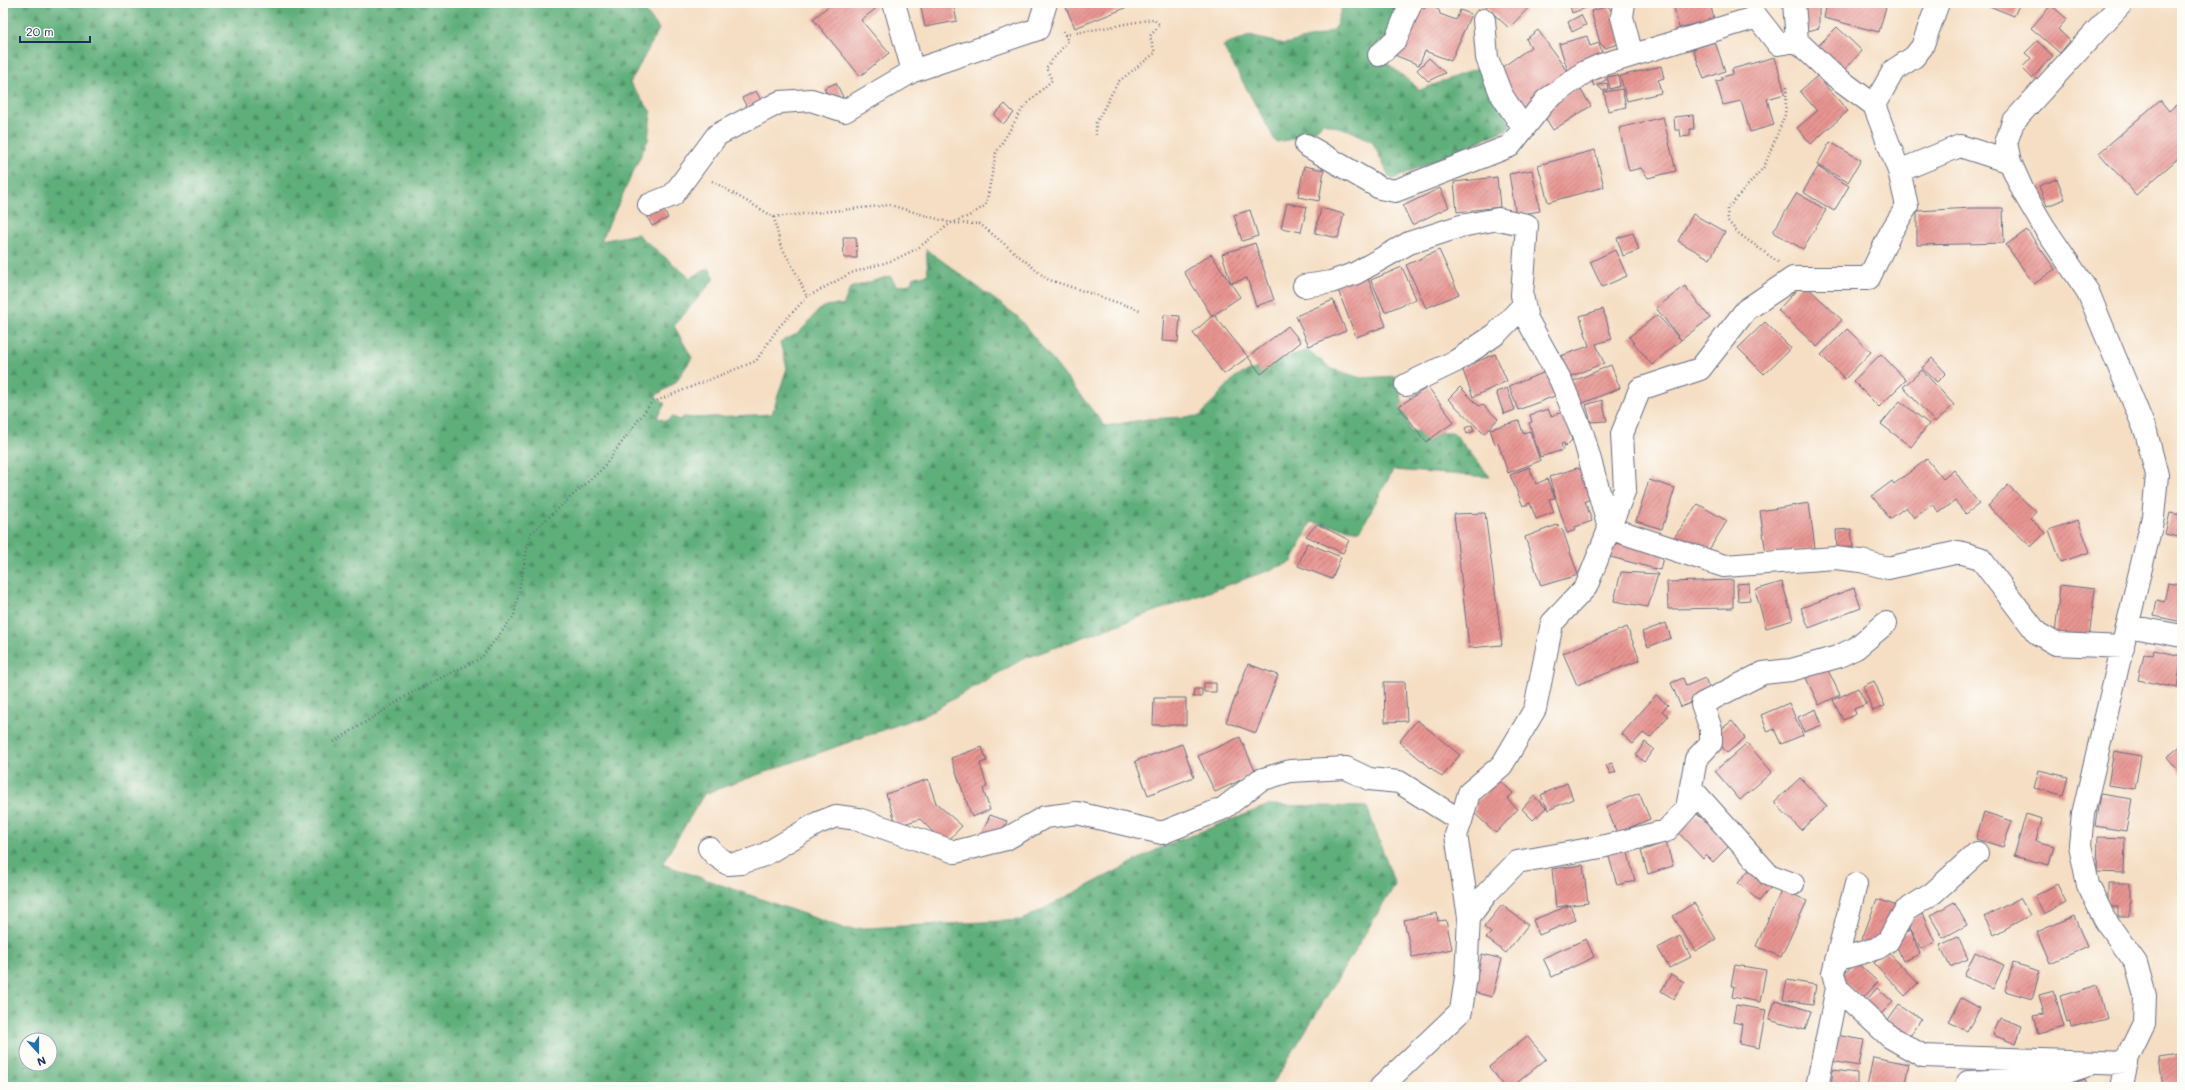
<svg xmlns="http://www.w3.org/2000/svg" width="2185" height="1090" font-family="Mali,sans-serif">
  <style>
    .forest { fill: url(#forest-firs); stroke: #3d6f6c; fill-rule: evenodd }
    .building { fill: url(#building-hatch) }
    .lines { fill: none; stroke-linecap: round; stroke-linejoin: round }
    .minor-casing { stroke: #676c81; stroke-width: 24 }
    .path { stroke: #676c81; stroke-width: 2.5; stroke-dasharray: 1 3; stroke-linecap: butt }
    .minor { stroke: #fff; stroke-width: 22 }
  </style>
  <defs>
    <pattern id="forest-firs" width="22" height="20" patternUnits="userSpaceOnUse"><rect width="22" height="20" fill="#5faf7a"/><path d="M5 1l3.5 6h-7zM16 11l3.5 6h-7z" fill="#4e8f67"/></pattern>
    <pattern id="building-hatch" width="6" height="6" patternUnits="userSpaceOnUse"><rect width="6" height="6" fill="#e89491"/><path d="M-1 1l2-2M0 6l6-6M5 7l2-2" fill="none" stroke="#bb797a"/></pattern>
  </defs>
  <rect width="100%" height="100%" fill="#fdfcf7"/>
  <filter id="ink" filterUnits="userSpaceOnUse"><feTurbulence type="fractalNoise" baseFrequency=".025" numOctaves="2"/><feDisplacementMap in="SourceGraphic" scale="8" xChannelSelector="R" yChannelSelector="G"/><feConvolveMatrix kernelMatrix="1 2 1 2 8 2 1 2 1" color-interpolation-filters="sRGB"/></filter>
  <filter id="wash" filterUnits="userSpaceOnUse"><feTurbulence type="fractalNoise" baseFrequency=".012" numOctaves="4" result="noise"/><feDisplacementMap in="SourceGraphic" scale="16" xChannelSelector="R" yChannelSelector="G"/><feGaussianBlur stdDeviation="0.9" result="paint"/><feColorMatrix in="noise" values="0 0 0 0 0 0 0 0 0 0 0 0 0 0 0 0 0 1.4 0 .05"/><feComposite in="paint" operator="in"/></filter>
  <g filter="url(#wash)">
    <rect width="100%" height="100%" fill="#f5dec3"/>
    <path class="forest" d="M3 3H639L659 29 630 83 651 112 648 140 601 241 637 234 690 278 709 268 715 278 674 326 692 358 675 383 655 396 665 404 657 417 665 421 673 417 679 420 684 417 693 418 772 414 787 368 780 342C785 339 792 337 797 334 814 321 816 300 843 306L850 288 890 276 897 286 910 284 913 278 928 274 926 249 1017 316 1105 426 1148 419 1200 416 1236 376 1307 350 1332 369 1361 378 1396 376 1410 431 1454 433 1490 477 1393 470 1360 531 1311 522 1292 562 1023 659 925 715 704 794 662 864 846 929 1022 920 1164 846 1269 805 1367 807 1395 885 1271 1087H3ZM26 1040H50V1064H26Z
      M1343 3H1400L1391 31 1372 53 1392 67 1420 90 1480 67 1511 127 1391 180 1372 141 1349 130 1323 123 1309 136 1276 142 1223 46 1249 36 1284 44 1318 36 1335 29Z"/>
    <g id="blocks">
      <path class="building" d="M832 3H883L861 20 889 53 860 76 813 19Z
        M920 3H953L957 21 925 27Z
        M1064 3H1127L1128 7 1075 28Z
        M1490 3H1533L1509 28 1486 7Z
        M1569 3H1599L1572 13Z
        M1673 3H1710L1714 19 1679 28Z
        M1798 3H1819V28L1808 31H1798Z
        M1827 3H1887L1879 32 1824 18Z
        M1982 3H2020L2014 16Z
        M1413 5 1424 9 1428 5 1439 10 1440 14 1456 20 1460 10 1471 14 1451 61 1425 51 1419 65 1392 54Z
        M2051 5 2067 19 2058 29 2070 41 2060 53 2031 28Z
        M1608 6 1612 12 1622 43 1605 48 1600 43 1591 11Z
        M1581 15 1586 25 1572 32 1568 22Z
        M1837 27 1862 51 1843 71 1817 47Z
        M1538 30 1571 77 1521 112 1494 73 1531 47 1526 39Z
        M1587 36 1590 46 1599 43 1604 60 1568 71 1559 44Z
        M2037 41 2053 56 2032 78 2022 68 2031 58 2025 53Z
        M1715 42 1725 71 1704 79 1693 49Z
        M1775 57 1785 94 1767 99 1774 125 1750 132 1741 101 1723 105 1716 81 1722 80V77L1733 74 1732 69Z
        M1429 58 1445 73 1428 81 1417 70Z
        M1600 66 1606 80 1594 86 1588 72Z
        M1661 66 1664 78 1658 80 1661 93 1627 101 1620 76Z
        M1618 75 1620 86 1610 89 1607 77Z
        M1817 76 1848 111 1811 144 1797 128 1817 111 1800 91Z
        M836 83 843 97 831 102 824 88Z
        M1607 83 1608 89 1603 91 1598 86Z
        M1579 87 1591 106 1553 130 1541 111Z
        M1622 89 1626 107 1608 111 1604 92Z
        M756 91 763 104 749 111 742 98Z
        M2160 100 2169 111 2182 100V155L2136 195 2099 153Z
        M1005 104 1014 113 1003 124 994 115Z
        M1693 115 1694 129H1690V136L1681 137 1680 130H1675L1674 117Z
        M1663 117 1676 171 1648 178 1641 168 1629 171 1619 128Z
        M1830 142 1861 160 1848 182 1817 165Z
        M1595 150 1604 187 1548 202 1538 165Z
        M1304 166 1324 170 1319 201 1298 197Z
        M1818 167 1849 186 1834 211 1803 192Z
        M1532 170 1540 211 1516 215 1509 174Z
        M1497 177 1500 207 1457 212 1454 182Z
        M2057 179 2065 199 2047 206 2039 186Z
        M1440 188 1449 207 1412 225 1403 206Z
        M1797 193 1826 210 1803 249 1773 232Z
        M1287 203 1307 207 1301 232 1281 228Z
        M661 204 668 218 652 226 645 212Z
        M1321 208 1344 214 1338 238 1315 233Z
        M1971 208H2003L2004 243 1917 245V211Z
        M1250 210 1258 236 1242 241 1234 215Z
        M1693 214 1725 232 1710 259 1678 241Z
        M2027 230 2055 269 2034 284 2006 245Z
        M1633 233 1639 250 1623 256 1617 238Z
        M843 237H856L857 258H844Z
        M1255 243 1274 300 1256 306 1247 278 1231 283 1222 254Z
        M1439 250 1459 294 1426 308 1406 265Z
        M1615 250 1627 276 1602 287 1590 262Z
        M1211 254 1240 297 1212 316 1184 272Z
        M1402 267 1416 299 1385 312 1371 280Z
        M1366 273 1386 326 1356 337 1336 285Z
        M1803 283 1842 320 1817 347 1778 310Z
        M1685 286 1710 318 1681 340 1656 308Z
        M1333 300 1346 331 1309 346 1296 316Z
        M1603 309 1612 339 1596 344 1604 363 1569 377 1561 356 1589 346 1580 316Z
        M1164 315 1180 316 1178 342 1162 341Z
        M1657 315 1681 340 1652 365 1629 337Z
        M1212 316H1215L1248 357 1224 374 1193 333Z
        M1765 322 1791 348 1764 374 1738 348Z
        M1288 326 1301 342 1261 374 1248 357Z
        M1847 329 1871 352 1845 379 1821 355Z
        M1495 354 1507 381 1473 397 1462 368Z
        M1881 354 1906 380 1879 407 1853 381Z
        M1932 358 1946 373 1937 382 1922 368Z
        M1611 365 1620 388 1578 405 1569 383Z
        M1551 370 1560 394 1518 410 1509 386Z
        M1922 370 1954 405 1935 422 1903 387Z
        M1428 387 1454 422 1426 442 1399 406Z
        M1460 387 1479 406 1482 404 1498 419 1484 434 1448 399Z
        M1507 388 1515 410 1504 414 1496 392Z
        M1602 400 1607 421 1591 422 1586 405Z
        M1900 401 1929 424 1911 447 1881 424Z
        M1548 409 1551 416 1563 412 1572 440 1565 447 1564 443 1561 444 1563 450 1540 457 1529 423 1532 422 1530 415Z
        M1519 421 1523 433 1530 431 1540 461 1508 473 1498 443 1495 444 1490 429Z
        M1472 425 1474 431 1467 434 1465 428Z
        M1927 459 1943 479 1954 470 1979 504 1966 514 1955 501 1939 513 1933 504 1914 518 1906 507 1890 519 1872 496 1892 481 1894 484Z
        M1529 467 1536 484 1547 479 1555 498 1549 499 1554 512 1536 519 1530 503 1523 506 1510 475Z
        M1577 468 1582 470 1592 499 1585 501 1592 521 1575 527 1576 530 1567 533 1549 477Z
        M1649 480 1675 488 1662 529 1636 521Z
        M2008 485 2036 512 2030 518 2045 533 2031 547 1988 506Z
        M1809 503 1815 548 1766 555 1760 511Z
        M1698 504 1727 521 1705 556 1673 539Z
        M1485 513 1502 645 1469 648 1454 514Z
        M2170 513 2182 515V538L2165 534Z
        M2078 520 2090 552 2061 562 2049 530Z
        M1317 524 1349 540 1343 553 1306 536Z
        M1557 525 1563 531 1578 575 1541 586 1525 537Z
        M1851 529 1853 547 1837 548 1836 530Z
        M1608 539 1664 553 1660 570 1603 555Z
        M1307 543 1341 557 1332 579 1298 566Z
        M1621 572 1658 574 1648 607 1614 601Z
        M1733 580V608L1668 609 1667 582Z
        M1782 582 1793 620 1766 628 1755 590Z
        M1749 583 1750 600 1738 601 1737 584Z
        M2168 583 2182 585V622L2154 616 2157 600 2164 602Z
        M2060 585 2095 589 2089 638 2055 635Z
        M1854 588 1861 608 1809 628 1801 608Z
        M1666 623 1671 638 1648 647 1642 632Z
        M1627 627 1640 660 1577 685 1563 653Z
        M2154 650 2182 656 2177 688 2138 680 2144 654 2153 655Z
        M1248 664 1278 675 1256 733 1226 722Z
        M1825 664 1840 695 1819 705 1804 674Z
        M1683 678 1686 686 1705 678 1712 694 1681 707 1671 683Z
        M1874 681 1885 706 1873 711 1863 686Z
        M1384 682H1405L1407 721 1385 722Z
        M1204 683H1216V692H1204Z
        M1858 688 1866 704 1854 709 1856 714 1843 720 1833 700Z
        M1194 689H1202V697H1193Z
        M1656 695 1668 705 1662 711 1668 716 1650 738 1643 733 1633 744 1622 734Z
        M1154 698H1186V725H1153Z
        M1789 703 1803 735 1781 744 1774 729 1768 732 1761 715Z
        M1816 709 1822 725 1804 732 1798 717Z
        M1417 720 1460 755 1442 777 1399 742Z
        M1732 721 1745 738 1727 753 1713 735Z
        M1240 737 1256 773 1215 792 1198 756Z
        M1645 742 1654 749 1644 762 1636 755Z
        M1747 743 1772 772 1740 800 1715 771Z
        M1182 744 1194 777 1148 795 1135 761Z
        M2182 745V775L2167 757Z
        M982 747 987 761 980 763 987 787 983 789 990 810 972 817 951 758Z
        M2114 751 2141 756 2135 789 2108 785Z
        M1612 763 1616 772 1610 774 1606 765Z
        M2039 770 2068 777 2063 795 2034 788Z
        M1800 778 1827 806 1801 830 1774 802Z
        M928 779 936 803 962 826 945 844 920 819 897 826 886 794Z
        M1498 779 1513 793 1507 799 1518 809 1496 833 1473 812 1477 808 1474 805Z
        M1567 783 1573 799 1548 810 1541 795Z
        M1639 793 1650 819 1617 833 1606 807Z
        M2100 794 2132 799 2126 831 2095 826Z
        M1534 796 1546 808 1533 820 1522 809Z
        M1984 812 2012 821 2003 847 1976 839Z
        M1697 814 1701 818 1704 815 1732 843 1713 862 1706 855 1703 859 1678 832Z
        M2026 814 2042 819 2036 841 2054 846 2049 865 2014 856Z
        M990 815 1007 821 999 840 982 834Z
        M2098 837 2125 838 2124 873 2097 872Z
        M1666 842 1673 866 1648 874 1641 851Z
        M1627 849 1635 881 1617 885 1608 854Z
        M1583 865 1588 903 1556 907 1552 869Z
        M1751 868 1772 886 1759 901 1738 883Z
        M2182 870V880L2177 877Z
        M2108 883H2130V917H2118V907H2108Z
        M2057 884 2066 902 2044 914 2035 896Z
        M1782 889 1807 901 1781 957 1756 946Z
        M2020 898 2030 915 1994 935 1984 917Z
        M1877 899 1897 906 1873 946 1861 942Z
        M1954 902 1967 925 1943 938 1930 916Z
        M1694 903 1716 939 1695 951 1673 916Z
        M1502 905 1528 925 1506 953 1486 938 1491 933 1484 927Z
        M1570 905 1576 920 1539 935 1533 920Z
        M1437 913 1438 921 1446 920 1452 949 1412 957 1404 920Z
        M1922 914 1935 942 1921 949 1907 922Z
        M2074 916 2087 947 2050 963 2037 932Z
        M1911 930 1920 954 1903 961 1893 937Z
        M1680 936 1691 957 1669 968 1658 948Z
        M1958 937 1968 959 1950 967 1940 945Z
        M1586 939 1594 957 1552 977 1543 958Z
        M1887 951 1918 983 1905 996 1874 963Z
        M1975 952 2004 965 1993 989 1964 976Z
        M1482 954 1502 959 1492 997 1473 992Z
        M1856 962 1878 982 1863 998 1841 978Z
        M2013 963 2040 971 2032 999 2005 991Z
        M1735 965 1766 970 1760 1002 1732 997 1734 986H1731Z
        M1671 974 1684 982 1674 999 1661 991Z
        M1787 980 1816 985 1813 1004 1783 1000Z
        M2098 985 2107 1019 2071 1028 2070 1021 2067 1022 2060 996Z
        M1877 988 1893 1002 1879 1016 1864 1003Z
        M2054 991 2064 1027 2038 1034 2033 1016 2044 1014 2039 995Z
        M1961 998 1980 1008 1967 1031 1949 1022Z
        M1775 1000 1811 1011 1805 1030 1769 1020Z
        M1899 1004 1921 1019 1908 1039 1885 1024Z
        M1736 1005 1766 1010 1759 1048 1739 1044 1742 1024 1733 1022Z
        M2000 1018 2022 1026 2016 1044 1993 1035Z
        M1836 1035 1864 1040 1859 1066 1831 1061Z
        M1527 1036 1546 1059 1512 1087H1505L1489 1067Z
        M2179 1055 2182 1087H2163L2159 1058Z
        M1873 1057 1909 1064 1904 1087H1867Z
        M1833 1070 1857 1073V1087H1831Z
        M2085 1079 2088 1087H2064Z"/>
    </g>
  </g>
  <g filter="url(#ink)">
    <use href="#blocks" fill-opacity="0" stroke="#676c81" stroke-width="1"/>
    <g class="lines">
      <defs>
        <path id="minor" d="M894 3 913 71
          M1624 3 1622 17 1632 55
          M2122 3 2013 122 2006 143 2010 162 2024 193 2044 227 2088 292 2146 432 2157 475 2153 517 2083 814 2080 845 2088 885 2105 920 2136 963 2145 996 2144 1023 2128 1056 2122 1087
          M1484 20 1487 58 1501 94 1523 128
          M1379 55 1396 39 1411 3
          M1874 105 1894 70 1914 57 1922 47 1938 3
          M1306 145 1380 188 1395 191 1510 146 1546 100 1585 72 1601 65 1757 17 1778 44 1797 41
          M1899 171 1960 146 2010 162
          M649 205 673 195 717 135 780 102 811 100 845 111 913 71 1038 29 1046 3
          M1304 286 1331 282 1356 273 1409 243 1461 226 1498 219 1527 225 1522 295 1527 319 1561 381 1583 435 1609 528
          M1406 385 1456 361 1496 334 1524 305
          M1609 528 1724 566 1835 558 1861 561 1888 568 1959 552 1980 558 2037 633 2056 644 2123 647
          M2128 626 2182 636
          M1691 788 1769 875 1793 884
          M709 848 715 855 728 864 741 863 764 855 818 823 836 816 858 819 955 852 1006 839 1045 817 1077 813 1162 833 1224 808 1260 780 1290 771 1346 768 1369 779 1399 782 1461 821
          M1856 884 1833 973 1837 988 1890 1037 1923 1056 2127 1063
          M1469 917 1487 893 1517 862 1601 847 1666 831 1687 808 1696 759 1711 743V729L1702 704 1763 673 1791 670 1837 657 1856 648 1886 623
          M1836 960 1878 948 1888 941 1905 911 1933 893 1977 853
          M1381 1087 1461 1011 1466 977 1469 917 1456 835 1461 821 1469 793 1502 765 1535 709 1552 623 1586 587 1625 489 1622 434 1640 389 1700 369 1746 310 1793 278H1869L1891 232 1907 206 1899 171 1874 105 1832 74 1797 41 1794 3
          M1817 1087 1837 988
          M1965 1087 1968 1082 2049 1078 2085 1066"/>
      </defs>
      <use href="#minor" class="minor-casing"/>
      <path class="path" d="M1065 35 1153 19 1160 25 1150 36 1155 53 1118 82 1096 123V135
        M712 181 774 217 890 205 951 223 980 224 1047 279 1140 310
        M774 217 780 244 796 273 807 297
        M1778 262 1738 233 1728 221 1727 209 1764 167 1785 115 1787 87
        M334 742 413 692 481 658 514 616 530 534 602 469 651 403 756 361 778 328 807 297 851 273 894 260 918 248 951 223 969 216 986 205 996 153 1023 108 1052 80 1046 68 1068 41 1062 29"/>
      <use href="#minor" class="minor"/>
    </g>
  </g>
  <rect width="2185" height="1090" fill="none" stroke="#fdfcf7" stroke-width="16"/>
  <g transform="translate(38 1052) rotate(159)"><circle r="19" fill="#fdfcf7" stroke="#a3aaba"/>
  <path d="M0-3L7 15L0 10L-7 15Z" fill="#1f6fb2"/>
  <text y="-6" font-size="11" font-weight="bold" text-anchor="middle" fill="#1b2f5e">N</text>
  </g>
  <path d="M20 36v6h70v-6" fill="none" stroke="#1b2f5e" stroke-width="2"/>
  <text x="26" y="36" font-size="12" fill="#1b2f5e" stroke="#fdfcf7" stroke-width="3" paint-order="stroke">20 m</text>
</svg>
